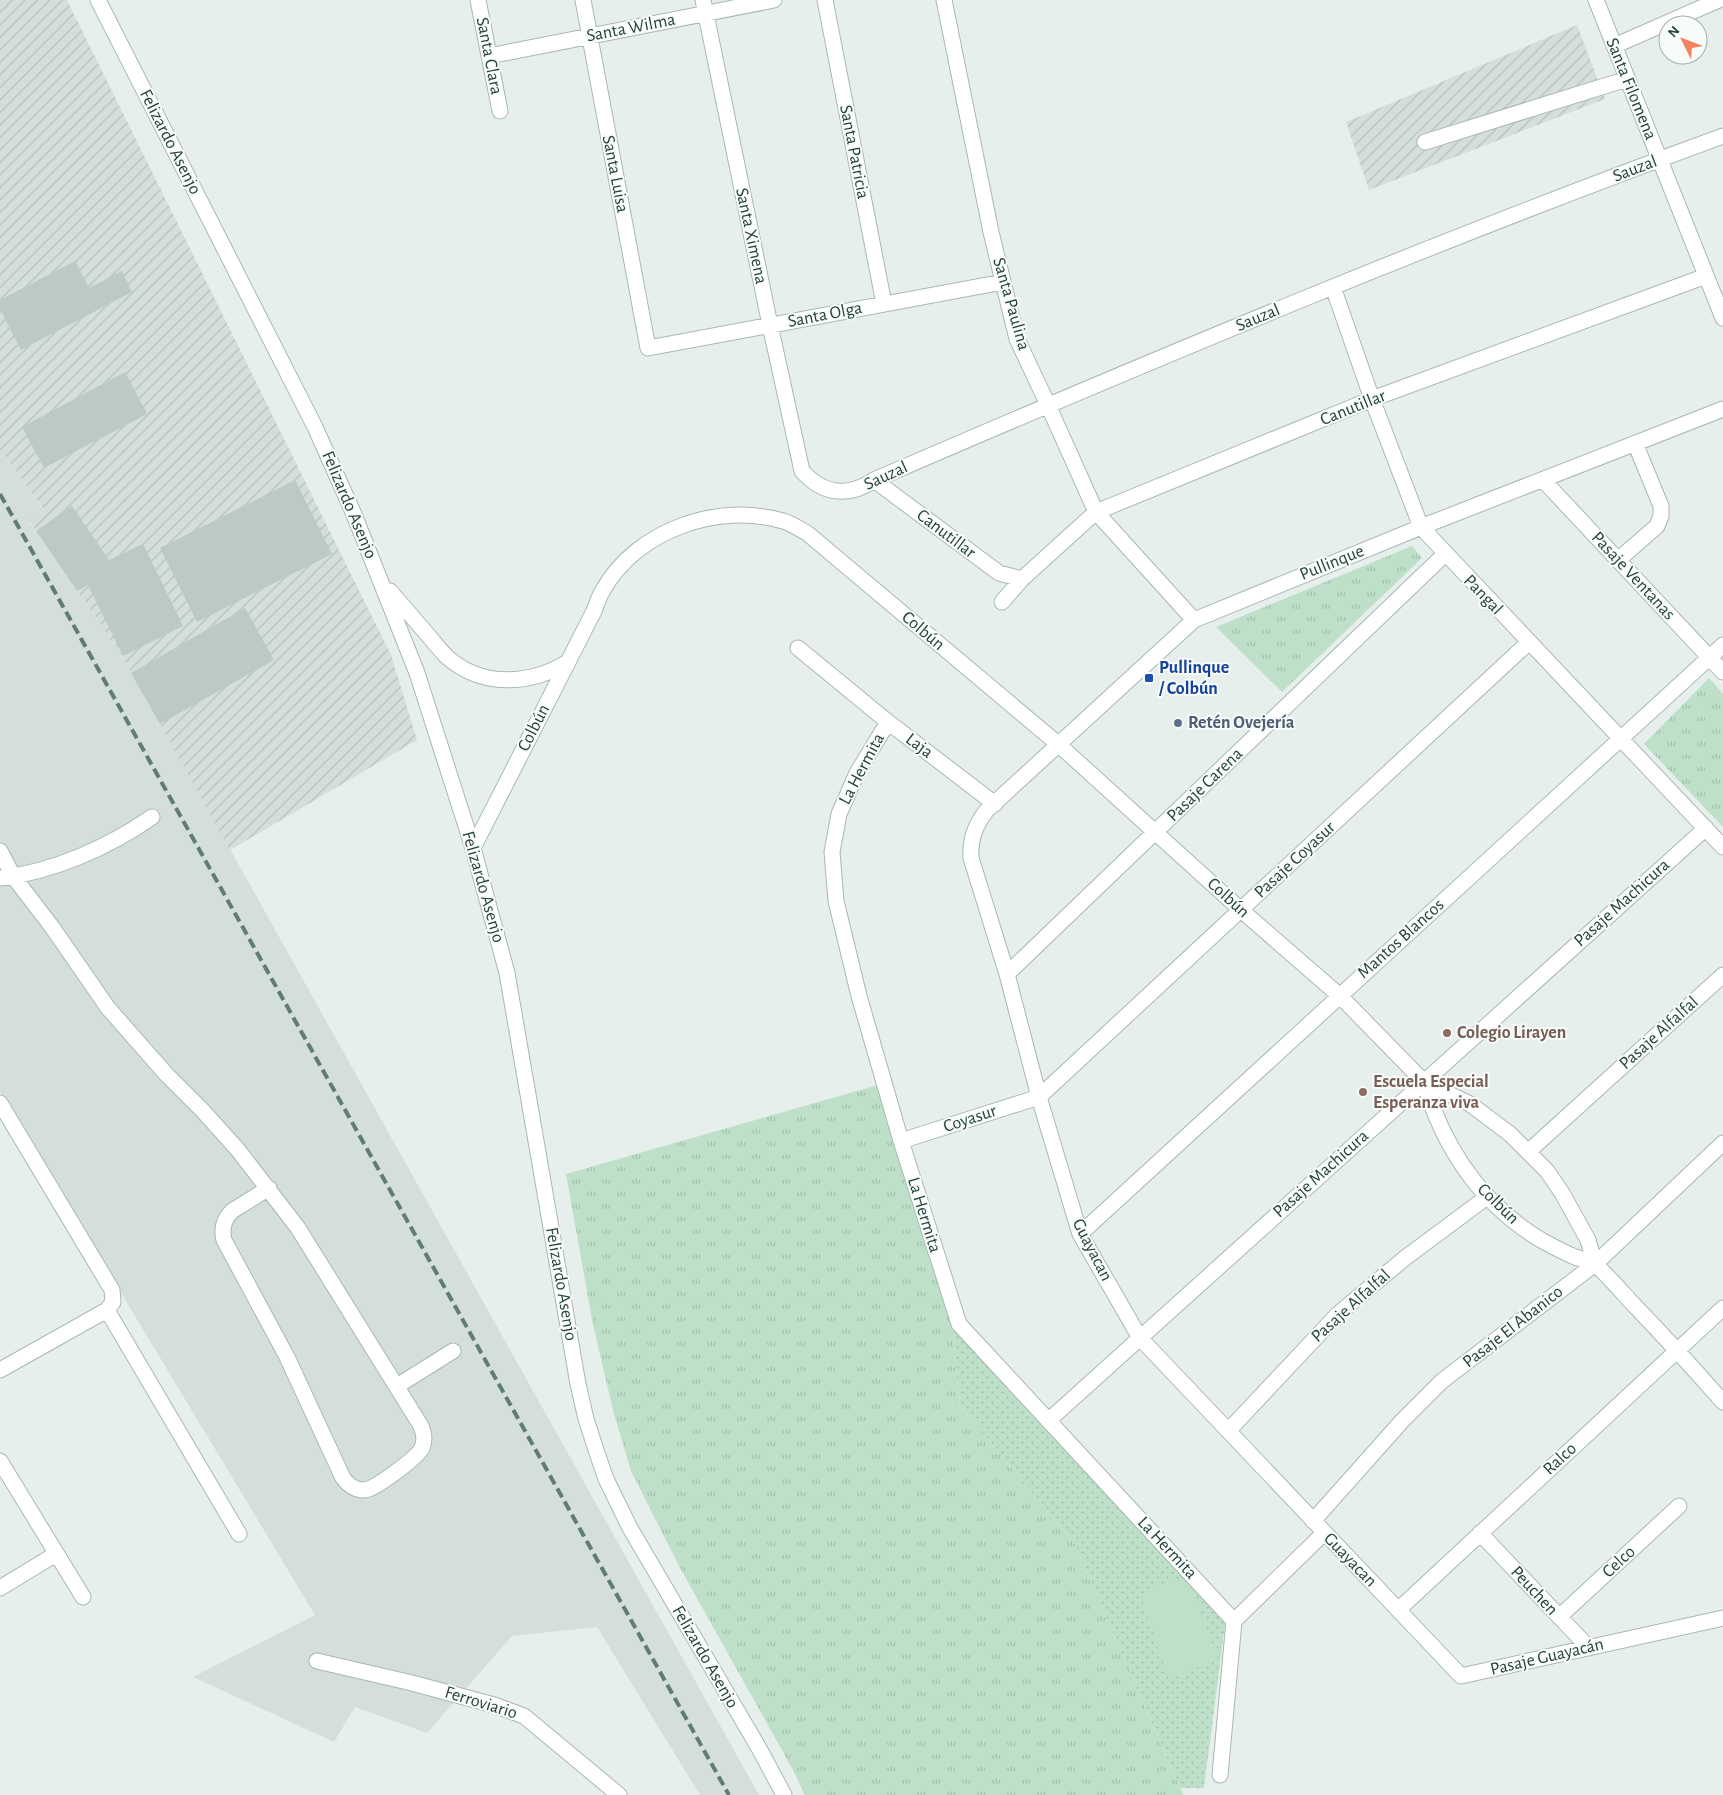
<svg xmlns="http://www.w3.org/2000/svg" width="1723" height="1795" font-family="'Alegreya Sans',sans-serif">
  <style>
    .built { fill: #d4dfda }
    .industrial { fill: url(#industrial-furrows) }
    .grass { fill: url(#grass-tufts) }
    .park { fill: url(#park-dots) }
    .pitch { fill: #bfe0c8 }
    .building { fill: #bbcac4 }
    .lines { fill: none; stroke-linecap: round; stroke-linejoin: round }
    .minor-casing { stroke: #a8b8b2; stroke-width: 17 }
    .minor { stroke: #fff; stroke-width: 15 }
    .rail { stroke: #5f7d75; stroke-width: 4; stroke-dasharray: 10 5; stroke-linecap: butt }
    .transit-dot { fill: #1a4fb4; stroke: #f7fbf9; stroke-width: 2 }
    .service-dot { fill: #5c6f8a; stroke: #f7fbf9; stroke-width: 2 }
    .education-dot { fill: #8d6e63; stroke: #f7fbf9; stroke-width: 2 }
    .labels { text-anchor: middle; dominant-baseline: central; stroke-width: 4; stroke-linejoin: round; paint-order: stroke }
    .street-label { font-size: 18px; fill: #24423a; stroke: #f7fbf9 }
    .transit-label { font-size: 18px; font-weight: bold; fill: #164399; stroke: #f7fbf9; text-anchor: start }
    .service-label { font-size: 18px; font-weight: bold; fill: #4e5e75; stroke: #f7fbf9; text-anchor: start }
    .education-label { font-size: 18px; font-weight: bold; fill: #785e54; stroke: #f7fbf9; text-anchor: start }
  </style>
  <defs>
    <pattern id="industrial-furrows" width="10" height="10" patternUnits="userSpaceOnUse" patternTransform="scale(1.25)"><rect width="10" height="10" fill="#d4dfda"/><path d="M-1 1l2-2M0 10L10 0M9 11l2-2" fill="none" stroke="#b6c1bc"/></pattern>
    <pattern id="grass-tufts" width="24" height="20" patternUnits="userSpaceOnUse" patternTransform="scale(1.25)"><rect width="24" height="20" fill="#bfe0c8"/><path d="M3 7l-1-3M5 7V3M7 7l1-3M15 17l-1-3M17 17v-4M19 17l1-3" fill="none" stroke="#a4c1ad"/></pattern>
    <pattern id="park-dots" width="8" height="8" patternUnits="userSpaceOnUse" patternTransform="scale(1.25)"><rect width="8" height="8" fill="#bfe0c8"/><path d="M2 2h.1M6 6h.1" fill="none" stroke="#a4c1ad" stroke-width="1.8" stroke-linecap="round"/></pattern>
  </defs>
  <rect width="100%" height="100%" fill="#e6efeb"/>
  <path class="built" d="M0 449 44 511 29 522 122 656 759 1795H700L597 1627 512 1636 427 1733 355 1707 334 1742 193 1677 315 1615 0 1092Z"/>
  <path class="industrial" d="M0 0H67L391 655 417 740 230 850 122 656 29 521 44 510 0 449Z
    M1577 25 1605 99 1369 190 1346 122Z"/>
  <path class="grass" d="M1412 546 1422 558 1282 692 1216 627Z
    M1709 678 1723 694V827L1644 744Z
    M878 1085 952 1323 960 1406 1075 1544 1180 1788 1184 1795H805L793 1770 679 1566 631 1471 614 1414 593 1325 566 1174Z"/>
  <path class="park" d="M952 1323 973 1344 1225 1624 1204 1788H1180L1075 1544 960 1406Z"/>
  <path class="pitch" d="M1187 1575 1218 1659 1169 1679 1140 1595Z"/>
  <path class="building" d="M75 261 89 288 122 271 132 292 21 350 0 309V300Z
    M125 372 147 414 44 468 22 427Z
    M295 480 332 554 197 622 160 548Z
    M72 506 109 560 143 544 183 626 123 656 88 585 77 591 36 531Z
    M245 608 274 660 160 724 131 673Z"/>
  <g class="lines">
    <defs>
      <path id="minor" d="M98 0 315 427 353 512 417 673 473 848 507 973 578 1384 586 1419 597 1453 606 1479 630 1528 760 1750 784 1795
        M478 0 500 111
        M583 0 648 348 1003 282
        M703 0 770 325 802 471C822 494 848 498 874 480 1154 359 1436 241 1723 136
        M825 0 884 304
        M944 0 991 232 1017 339 1048 405 1096 512 1194 620
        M1596 0 1723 318
        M1614 46 1719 0
        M489 56 774 0
        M1425 142 1627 79
        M1333 287 1372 399 1421 527 1723 847
        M1723 409 1421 527 1194 620 987 810C975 825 970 839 971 858L1007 974 1039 1097 1080 1234 1140 1338 1461 1676 1723 1618
        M874 480 999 573 1022 579
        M1543 480 1723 672
        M1618 560 1657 526 1661 516V506L1635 443
        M390 591C402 605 415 620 427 634 434 642 440 650 447 657 482 688 530 685 568 662
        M1002 602 1022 579 1096 512 1372 399 1706 276
        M798 648 888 722 995 804
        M888 722 857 773 839 814 832 852 836 901 859 996 901 1141 959 1324 1234 1621 1220 1775
        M473 848 594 611C597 604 599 596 603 590 637 530 718 502 783 521 791 523 799 529 807 533L1058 744 1241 910 1340 996 1424 1082 1470 1104 1510 1134 1547 1171 1562 1193 1588 1240 1595 1264
        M0 851 13 876 52 927 108 1008 166 1074 203 1111 238 1150 298 1228 421 1426C424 1433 425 1441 422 1448 418 1457 383 1482 373 1487 370 1489 366 1490 362 1490 353 1489 348 1485 343 1478L287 1357 224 1240C221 1228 224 1219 232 1211L269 1188
        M0 878C53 872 109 847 152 817
        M1007 974 1445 554
        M1424 1082C1444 1149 1480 1203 1541 1240 1552 1246 1563 1252 1575 1257 1582 1259 1591 1261 1596 1265 1609 1277 1621 1291 1633 1304 1664 1336 1694 1369 1723 1402
        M0 1103 112 1290 113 1302 107 1310 0 1370
        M901 1141 1039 1097 1529 642
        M1529 1151 1723 975
        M1080 1234 1723 645
        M107 1310 239 1534
        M397 1386 453 1351
        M1049 1420 1706 828
        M1229 1430 1338 1314 1405 1258 1487 1197
        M0 1461 83 1597
        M1313 1521 1402 1421 1442 1381 1595 1264 1723 1143
        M1480 1533 1589 1648
        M0 1588 56 1554
        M1398 1610 1723 1308
        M1559 1617 1679 1506
        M1234 1621 1324 1533
        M317 1661 412 1683 494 1705 524 1716 619 1795"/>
    </defs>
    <use href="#minor" class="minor-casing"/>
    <use href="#minor" class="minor"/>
    <path class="rail" d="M0 494 729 1795"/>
  </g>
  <rect class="transit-dot" x="1144" y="673" width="10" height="10" rx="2.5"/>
  <circle class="service-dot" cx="1178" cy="723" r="5"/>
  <g class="education-dot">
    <circle cx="1447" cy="1033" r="5"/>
    <circle cx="1363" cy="1092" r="5"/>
  </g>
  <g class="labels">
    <g class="street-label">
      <text transform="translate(631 28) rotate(-11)">Santa Wilma</text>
      <text transform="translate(489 56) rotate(79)">Santa Clara</text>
      <text transform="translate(1631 89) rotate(68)">Santa Filomena</text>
      <text transform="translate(170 142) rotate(63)">Felizardo Asenjo</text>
      <text transform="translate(854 152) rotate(79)">Santa Patricia</text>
      <text transform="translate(1635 169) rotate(-21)">Sauzal</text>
      <text transform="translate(615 174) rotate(79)">Santa Luisa</text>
      <text transform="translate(751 236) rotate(78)">Santa Ximena</text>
      <text transform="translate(1011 304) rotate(74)">Santa Paulina</text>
      <text transform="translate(825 315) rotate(-11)">Santa Olga</text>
      <text transform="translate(1258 318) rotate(-23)">Sauzal</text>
      <text transform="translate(1353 408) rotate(-22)">Canutillar</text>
      <text transform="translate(886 476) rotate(-25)">Sauzal</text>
      <text transform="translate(349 505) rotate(67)">Felizardo Asenjo</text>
      <text transform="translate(946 534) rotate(37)">Canutillar</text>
      <text transform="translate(1332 563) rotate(-22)">Pullinque</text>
      <text transform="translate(1633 576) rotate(47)">Pasaje Ventanas</text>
      <text transform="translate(1483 595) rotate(46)">Pangal</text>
      <text transform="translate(923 631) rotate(40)">Colbún</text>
      <text transform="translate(534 728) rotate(-63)">Colbún</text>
      <text transform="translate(919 746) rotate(37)">Laja</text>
      <text transform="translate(862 769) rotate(-62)">La Hermita</text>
      <text transform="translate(1205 785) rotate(-44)">Pasaje Carena</text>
      <text transform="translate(1295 860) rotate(-43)">Pasaje Coyasur</text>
      <text transform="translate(483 887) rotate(74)">Felizardo Asenjo</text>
      <text transform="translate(1228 898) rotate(42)">Colbún</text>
      <text transform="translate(1622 903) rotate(-42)">Pasaje Machicura</text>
      <text transform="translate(1401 939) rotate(-42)">Mantos Blancos</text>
      <text transform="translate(1659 1033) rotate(-42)">Pasaje Alfalfal</text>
      <text transform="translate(970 1119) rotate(-18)">Coyasur</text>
      <text transform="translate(1321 1174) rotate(-42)">Pasaje Machicura</text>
      <text transform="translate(1498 1204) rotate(44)">Colbún</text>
      <text transform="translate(924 1215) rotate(73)">La Hermita</text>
      <text transform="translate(1092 1250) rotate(63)">Guayacan</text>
      <text transform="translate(561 1284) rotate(80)">Felizardo Asenjo</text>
      <text transform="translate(1351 1306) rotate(-42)">Pasaje Alfalfal</text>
      <text transform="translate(1513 1327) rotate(-38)">Pasaje El Abanico</text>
      <text transform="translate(1560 1459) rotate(-43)">Ralco</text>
      <text transform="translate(1167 1548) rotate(47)">La Hermita</text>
      <text transform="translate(1350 1560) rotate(46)">Guayacan</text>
      <text transform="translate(1619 1562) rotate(-43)">Celco</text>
      <text transform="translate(1534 1591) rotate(47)">Peuchen</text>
      <text transform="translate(705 1657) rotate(60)">Felizardo Asenjo</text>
      <text transform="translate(1547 1657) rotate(-13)">Pasaje Guayacán</text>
      <text transform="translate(481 1703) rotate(17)">Ferroviario</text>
    </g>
    <g class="transit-label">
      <text x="1159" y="668">Pullinque<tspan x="1159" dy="21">/ Colbún</tspan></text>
    </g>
    <g class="service-label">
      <text x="1188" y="723">Retén Ovejería</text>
    </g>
    <g class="education-label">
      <text x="1457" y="1033">Colegio Lirayen</text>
      <text x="1373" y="1082">Escuela Especial<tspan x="1373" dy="21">Esperanza viva</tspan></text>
    </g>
  </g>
  <g transform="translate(1683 40) rotate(312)"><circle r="24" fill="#f7fbf9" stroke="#a3b1ad"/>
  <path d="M0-4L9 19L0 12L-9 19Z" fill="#f4845f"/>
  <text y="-8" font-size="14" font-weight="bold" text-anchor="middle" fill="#24423a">N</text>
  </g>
</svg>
